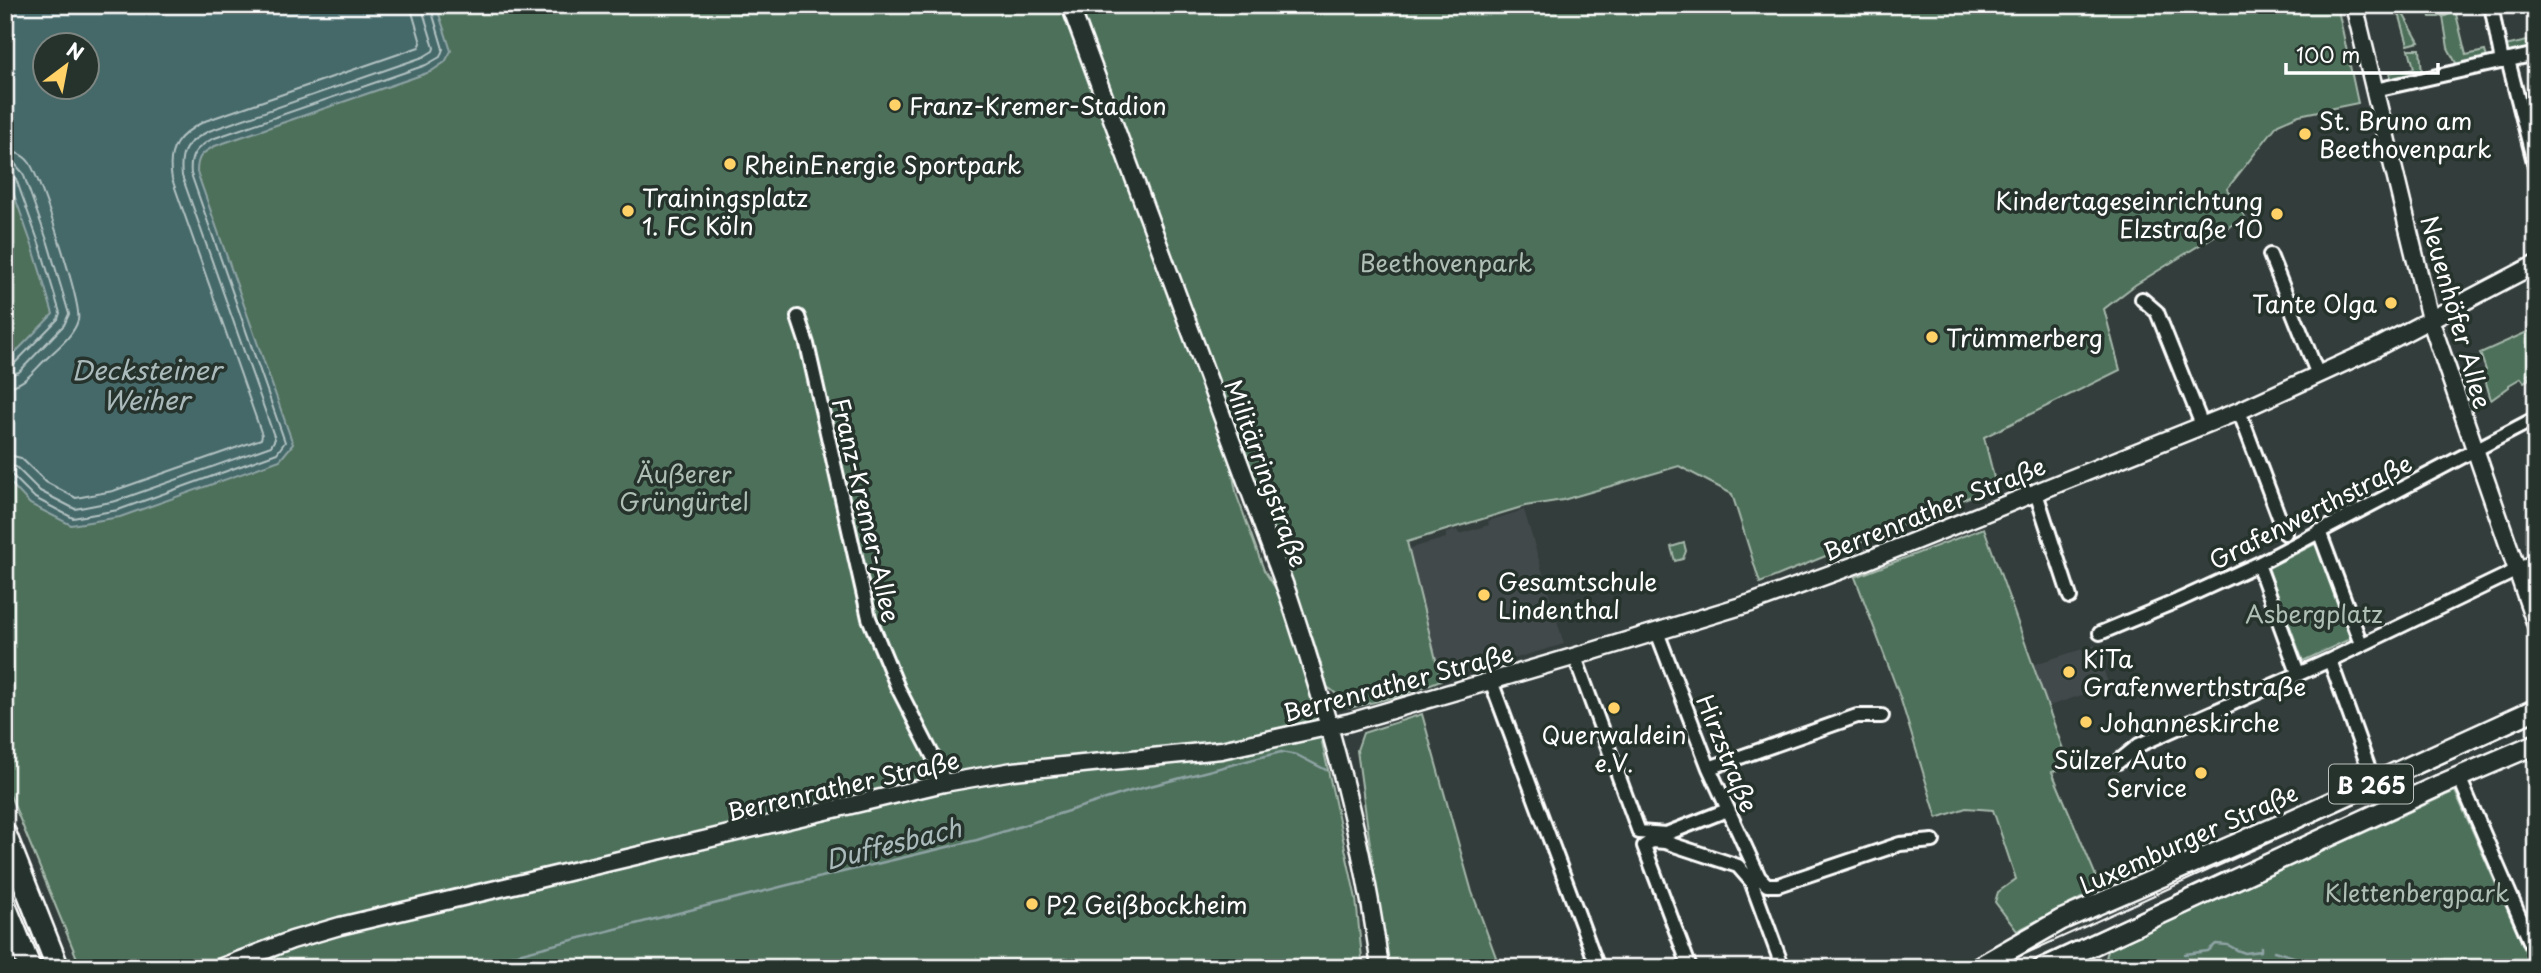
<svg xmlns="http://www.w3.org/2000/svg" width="2541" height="973" font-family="'Playpen Sans',sans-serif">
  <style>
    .built { fill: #42494b }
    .green { fill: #4e705a; stroke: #a6b8ac; stroke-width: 2; fill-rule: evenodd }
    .water { fill: #446869; stroke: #8fa4a5; stroke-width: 2; fill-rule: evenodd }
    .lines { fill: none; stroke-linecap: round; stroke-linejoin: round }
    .shore { stroke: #b4c3c3; stroke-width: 2 }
    .stream { stroke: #8fa4a5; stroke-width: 2.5 }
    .street-casing { stroke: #fff; stroke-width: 18 }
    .secondary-casing { stroke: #fff; stroke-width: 21 }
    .primary-casing { stroke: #fff; stroke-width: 24 }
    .highway-casing { stroke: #fff; stroke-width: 26 }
    .street { stroke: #26332d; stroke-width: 12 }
    .secondary { stroke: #26332d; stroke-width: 16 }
    .primary { stroke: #26332d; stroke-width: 19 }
    .highway { stroke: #26332d; stroke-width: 21 }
    .tram { stroke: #fff; stroke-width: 2 }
    .poi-dot { fill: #ffd166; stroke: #26332d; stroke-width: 2.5 }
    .labels { text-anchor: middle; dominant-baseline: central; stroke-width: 7; stroke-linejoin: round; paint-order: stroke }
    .shield { fill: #26332d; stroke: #bec2c0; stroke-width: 2 }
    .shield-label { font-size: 23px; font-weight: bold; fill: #fff }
    .poi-label { font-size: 24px; fill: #fff; stroke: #26332d; text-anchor: start }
    .park-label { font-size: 24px; fill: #afbfb5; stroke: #26332d }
    .street-label { font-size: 24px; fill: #fff; stroke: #26332d }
    .water-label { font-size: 26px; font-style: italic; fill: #abbbbc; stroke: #26332d }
  </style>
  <rect width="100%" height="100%" fill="#333d3b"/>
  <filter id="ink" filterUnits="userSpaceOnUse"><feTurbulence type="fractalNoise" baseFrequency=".0143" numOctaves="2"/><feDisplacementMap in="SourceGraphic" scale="14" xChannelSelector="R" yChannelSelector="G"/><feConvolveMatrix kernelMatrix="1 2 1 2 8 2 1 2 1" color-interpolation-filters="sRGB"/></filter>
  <g filter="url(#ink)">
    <path class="built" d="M1524 510 1564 644 1441 680 1408 549 1446 538V533L1457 530 1459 534 1489 525 1488 521Z
      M2095 645 2109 686 2046 707 2032 665Z"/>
    <path class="green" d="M5 5H1064L1229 456 1237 496 1264 570 1280 595 1312 696 1356 899 1363 968H81L5 783ZM46 46H88V88H46Z
      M1078 5H2337L2358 103 2299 115 2278 124 2227 189 2245 217 2135 285 2104 309 2120 370 1984 437 1996 486 1760 583 1732 494 1679 466 1563 500 1525 506 1407 542 1441 680 1403 695 1350 708C1340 703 1336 690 1328 688L1314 642Z
      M2427 5H2460V6L2439 17H2430Z
      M2469 5H2474L2475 9 2456 14 2466 55 2485 51 2487 58 2457 65 2448 48 2443 17Z
      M2402 12 2419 42 2408 45 2399 13Z
      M2536 39V50L2514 55 2506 50 2505 46Z
      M2409 49H2420L2422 74 2391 81 2389 73 2414 68Z
      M2536 328V371L2527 375 2529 379 2524 382 2521 378 2509 385V387L2491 400 2483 372 2486 370 2480 353Z
      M1984 528 2069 766 2052 772 2101 888 2017 931 1995 902 1998 892 2016 879 1993 810 1966 808 1937 818 1900 697 1855 577Z
      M1684 543 1686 551 1683 559 1675 561 1671 547Z
      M2317 543 2352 638 2303 661 2268 568Z
      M1422 714 1472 892 1500 968H1387L1357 750 1363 733Z
      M2455 791 2533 968H2108C2104 961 2106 955 2109 949Z"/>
    <path class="water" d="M5 5H436L451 51 445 62 430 72 215 146C202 153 197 156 197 172L293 444 280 460 120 517 71 525 30 504 5 477V363L53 314 33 248 5 169ZM46 46H88V88H46Z"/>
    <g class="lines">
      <path class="shore" d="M5 151C15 152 23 154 29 162 40 176 82 305 78 320 74 336 55 350 44 361 32 373 23 386 5 387
        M5 162 15 164 23 173 48 243 69 314 64 325 19 372 5 376
        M5 171 11 172 15 176 40 246 60 313 58 319 13 365 5 367
        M5 454 21 458 46 482 76 498 113 491 261 439 262 435 172 179C166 148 179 134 205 121L419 47 421 43 410 5
        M5 465 16 467 40 491 75 509 116 501 271 446 275 439 182 176C179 150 187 142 209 131L423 57 433 51 434 48 421 5
        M5 473 13 476 35 498 73 518 118 510 277 453 285 442 191 174C189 155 196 148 212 139L426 65 440 57 443 49 430 5"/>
      <path class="stream" d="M2237 950 2245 953 2261 951V947
        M2274 951 2297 958
        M2185 954 2208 951 2216 944 2228 945 2237 950
        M463 968 788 885 977 840 1131 791 1281 752 1297 755 1326 770"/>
      <defs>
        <path id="street" d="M2491 5 2502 62
          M2508 60 2536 170
          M2375 90 2536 54
          M2270 255 2318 375
          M2142 299 2157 312 2202 425
          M798 317 807 344 869 618 898 688 940 770 944 783
          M2239 411 2285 533
          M2036 493 2070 597
          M2319 531 2361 644
          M2258 564 2298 673
          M1657 632 1709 768 1759 877 1767 885H1778L1900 844 1933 841
          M2100 633 2177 601 2258 564 2536 418
          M1575 657 1639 832 1666 834 1727 810
          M2330 660 2374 783
          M1491 681 1598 968
          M2118 762 2139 745 2330 660 2536 561
          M1709 768 1857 716H1882
          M2459 777 2536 955
          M1690 968 1644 846 1652 841 1665 842 1738 866 1751 881 1783 968"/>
        <path id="secondary" d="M1070 5 1289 597C1329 718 1364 841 1380 968
          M2354 5 2430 319 2536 625
          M219 968 292 940 340 926 944 783 1013 771 1221 750 1350 722 1590 652 1751 603 1855 565 2239 411 2370 351 2536 264"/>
        <path id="primary" d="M1977 968 2061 920 2290 821 2536 709
          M2043 968 2440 785 2536 744"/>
        <path id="highway" d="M5 834 58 968
          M5 906 30 968"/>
      </defs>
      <use href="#street" class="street-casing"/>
      <use href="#secondary" class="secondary-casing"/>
      <use href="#primary" class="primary-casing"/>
      <use href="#highway" class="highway-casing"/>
      <use href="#street" class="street"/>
      <use href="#secondary" class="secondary"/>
      <use href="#primary" class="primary"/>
      <use href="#highway" class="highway"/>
      <path class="tram" d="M1994 968 2536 721
        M2019 968 2224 872"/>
    </g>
  </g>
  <g class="poi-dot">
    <circle cx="895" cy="105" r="7"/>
    <circle cx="2305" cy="134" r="7"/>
    <circle cx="730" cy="164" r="7"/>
    <circle cx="628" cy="211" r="7"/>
    <circle cx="2277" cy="214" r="7"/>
    <circle cx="2391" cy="303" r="7"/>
    <circle cx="1932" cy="337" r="7"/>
    <circle cx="1484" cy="595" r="7"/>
    <circle cx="2069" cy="672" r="7"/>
    <circle cx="1614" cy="708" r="7"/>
    <circle cx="2086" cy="722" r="7"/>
    <circle cx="2201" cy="773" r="7"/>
    <circle cx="1032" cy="904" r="7"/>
  </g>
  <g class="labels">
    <rect class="shield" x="2329" y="764.5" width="84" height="39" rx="5"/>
    <g class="shield-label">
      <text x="2371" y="784">B 265</text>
    </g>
    <g class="poi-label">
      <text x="909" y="105">Franz-Kremer-Stadion</text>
      <text x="2319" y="120">St. Bruno am<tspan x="2319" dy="28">Beethovenpark</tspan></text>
      <text x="744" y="164">RheinEnergie Sportpark</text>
      <text x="642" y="197">Trainingsplatz<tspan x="642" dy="28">1. FC Köln</tspan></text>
      <text x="2263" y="200" text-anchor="end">Kindertageseinrichtung<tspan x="2263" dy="28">Elzstraße 10</tspan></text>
      <text x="2377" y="303" text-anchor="end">Tante Olga</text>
      <text x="1946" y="337">Trümmerberg</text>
      <text x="1498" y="581">Gesamtschule<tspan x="1498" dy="28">Lindenthal</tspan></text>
      <text x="2083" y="658">KiTa<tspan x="2083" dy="28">Grafenwerthstraße</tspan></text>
      <text x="2100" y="722">Johanneskirche</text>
      <text x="1614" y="734" text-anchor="middle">Querwaldein<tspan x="1614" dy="28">e.V.</tspan></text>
      <text x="2187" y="759" text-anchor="end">Sülzer Auto<tspan x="2187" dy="28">Service</tspan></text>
      <text x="1046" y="904">P2 Geißbockheim</text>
    </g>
    <g class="park-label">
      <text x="1446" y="262">Beethovenpark</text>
      <text x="684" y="473">Äußerer<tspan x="684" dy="28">Grüngürtel</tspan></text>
      <text x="2314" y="613">Asbergplatz</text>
      <text x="2417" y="892">Klettenbergpark</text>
    </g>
    <g class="street-label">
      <text transform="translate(2457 312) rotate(74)">Neuenhöfer Allee</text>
      <text transform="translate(1267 473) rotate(70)">Militärringstraße</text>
      <text transform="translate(1934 508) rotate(-22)">Berrenrather Straße</text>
      <text transform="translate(867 510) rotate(77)">Franz-Kremer-Allee</text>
      <text transform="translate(2310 511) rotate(-27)">Grafenwerthstraße</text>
      <text transform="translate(1398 682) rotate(-15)">Berrenrather Straße</text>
      <text transform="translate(1728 753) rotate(68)">Hirzstraße</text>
      <text transform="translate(843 785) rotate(-13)">Berrenrather Straße</text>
      <text transform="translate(2188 838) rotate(-24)">Luxemburger Straße</text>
    </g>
    <g class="water-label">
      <text x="146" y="369">Decksteiner<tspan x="146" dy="30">Weiher</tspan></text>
      <text transform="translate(893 843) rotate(-14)">Duffesbach</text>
    </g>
  </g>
  <rect width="2541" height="973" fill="none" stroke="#26332d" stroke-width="28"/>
  <rect x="14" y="14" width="2513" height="945" fill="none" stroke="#fff" stroke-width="2.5" filter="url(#ink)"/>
  <g transform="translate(66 66) rotate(32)"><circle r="33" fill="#26332d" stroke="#7d8581" stroke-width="2"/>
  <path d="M0-5L12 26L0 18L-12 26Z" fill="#ffd166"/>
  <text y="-10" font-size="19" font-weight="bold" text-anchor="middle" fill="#ffffff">N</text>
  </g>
  <path d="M2286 63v10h152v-10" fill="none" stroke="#ffffff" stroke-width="3.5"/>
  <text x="2296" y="63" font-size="21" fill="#ffffff" stroke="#26332d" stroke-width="5" paint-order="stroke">100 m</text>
</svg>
